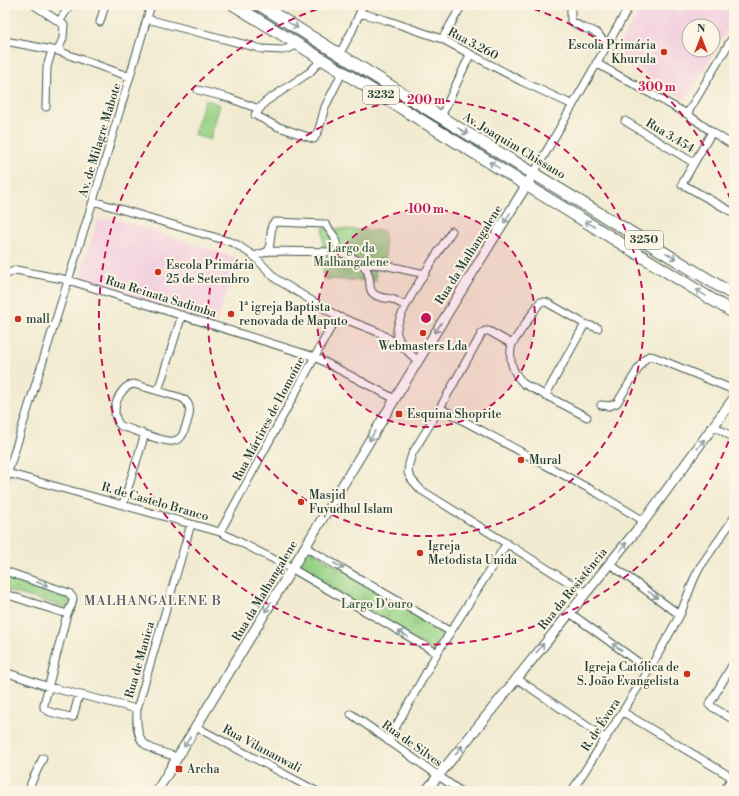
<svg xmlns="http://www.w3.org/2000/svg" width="739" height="796" font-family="'Libre Bodoni',serif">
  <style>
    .built { fill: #f3cfdf; fill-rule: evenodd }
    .park { fill: url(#park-crowns); stroke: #5a875c }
    .garden { fill: #95d185; stroke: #5a875c }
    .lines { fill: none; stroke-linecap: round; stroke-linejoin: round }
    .street-casing { stroke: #3f574c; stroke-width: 9 }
    .secondary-casing { stroke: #3f574c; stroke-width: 11 }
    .primary-casing { stroke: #3f574c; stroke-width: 13 }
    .street { stroke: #fff; stroke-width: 7 }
    .secondary { stroke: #fff; stroke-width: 9 }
    .primary { stroke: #fff; stroke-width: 11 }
    .oneway { stroke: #8f9e9a }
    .ring { fill: none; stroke: #c2185b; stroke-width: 2; stroke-dasharray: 7 5 }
    .poi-dot { fill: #c8321e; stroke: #fcf5e5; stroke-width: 1.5 }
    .labels { text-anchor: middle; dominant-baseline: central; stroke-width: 4; stroke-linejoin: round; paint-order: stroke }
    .shield { fill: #fcf5e5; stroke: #617469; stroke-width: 1 }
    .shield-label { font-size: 11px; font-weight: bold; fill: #1f3d34 }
    .street-label { font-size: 12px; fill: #1f3d34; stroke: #fcf5e5 }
    .poi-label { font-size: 12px; fill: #1f3d34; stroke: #fcf5e5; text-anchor: start }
    .park-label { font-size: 12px; fill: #375b44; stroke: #fcf5e5 }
    .neighbourhood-label { font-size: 13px; letter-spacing: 1px; fill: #565c68; stroke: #fcf5e5 }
    .centre { fill: #c2185b; stroke: #fcf5e5; stroke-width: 2 }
    .ring-label { font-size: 12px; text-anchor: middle; font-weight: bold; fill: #c2185b; stroke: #fcf5e5; stroke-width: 4; stroke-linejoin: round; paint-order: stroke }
  </style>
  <defs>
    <pattern id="park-crowns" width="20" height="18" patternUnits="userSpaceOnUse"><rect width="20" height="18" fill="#95d185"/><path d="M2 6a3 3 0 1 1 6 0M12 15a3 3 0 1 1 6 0" fill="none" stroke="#80b473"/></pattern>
  </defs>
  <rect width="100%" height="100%" fill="#fcf5e5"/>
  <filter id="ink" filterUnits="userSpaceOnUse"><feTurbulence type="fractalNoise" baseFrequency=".025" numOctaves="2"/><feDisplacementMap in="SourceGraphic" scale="8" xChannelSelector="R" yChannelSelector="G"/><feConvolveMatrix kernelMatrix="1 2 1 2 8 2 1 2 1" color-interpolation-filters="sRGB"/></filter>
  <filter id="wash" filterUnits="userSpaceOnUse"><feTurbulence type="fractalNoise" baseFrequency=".012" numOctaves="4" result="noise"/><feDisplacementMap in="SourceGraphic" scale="16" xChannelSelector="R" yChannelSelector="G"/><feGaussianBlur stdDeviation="0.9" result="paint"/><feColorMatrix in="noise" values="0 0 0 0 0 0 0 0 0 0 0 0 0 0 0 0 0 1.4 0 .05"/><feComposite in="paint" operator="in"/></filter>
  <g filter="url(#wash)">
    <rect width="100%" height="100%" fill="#f2ebd2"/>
    <path class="built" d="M642 5H667L680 13 685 5H734V17L686 100 638 69 613 55ZM689 26H713V50H689Z
      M112 218 238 258 216 324 90 284 85 279 82 270 97 222 104 219Z"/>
    <path class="park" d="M323 228 384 231 386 264H375L376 281 323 279Z
      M305 547 451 632 437 653 291 568Z
      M5 577 67 596 70 602 67 608 5 590Z"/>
    <path class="garden" d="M205 99 220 105 210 140 194 135Z"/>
  </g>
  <g filter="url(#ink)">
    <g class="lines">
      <defs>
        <path id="street" d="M34 5 64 25 63 38 58 51
          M571 5V21L583 28 591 30 597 33 607 45
          M360 13 386 20 442 39 521 81 573 105
          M147 19 262 49 282 50 290 48 298 44
          M59 22 70 5
          M100 22 105 5
          M442 39 462 5
          M5 41 58 51 130 77
          M340 53 352 31 363 5
          M322 59 310 72 265 102 255 115 276 126 314 139 319 129 325 107 343 71
          M596 63 687 114 712 132 734 146
          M198 90 229 98 259 109
          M46 107 47 67 52 50
          M687 114 734 35
          M441 117 470 55
          M625 121 694 163 712 132
          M694 163 682 184 734 213
          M534 173 630 5
          M93 201 234 243 254 256 276 279 337 316 378 332 404 348
          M269 251 272 225 275 222 325 224 334 236 339 252
          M254 256 269 251 339 252C351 256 367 263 369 277 371 283 368 290 374 294 378 298 386 298 392 299 397 301 401 304 406 306
          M362 264 384 265 425 274
          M5 275 16 270 68 280 315 357 395 399
          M512 344 489 331H485L482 333 440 408 412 454 409 464 408 473 412 480 421 490 586 593
          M418 361C409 353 400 346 397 334 393 317 441 248 452 231
          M134 384 182 398C196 406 187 422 183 434 181 438 178 440 173 441 164 443 132 429 121 426 108 415 118 386 134 384Z
          M158 391 182 315
          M545 396 585 324
          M601 405 609 406 617 403 643 361 649 356 654 357 734 390
          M440 408 599 494 644 521
          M587 417 524 384C512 372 508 360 512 344L540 302H546L585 324 598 328
          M714 426 734 438
          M7 473 220 532 291 568 437 653
          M5 482 93 201 151 5
          M123 504 145 434
          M220 532 337 316
          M305 547 451 632
          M610 564 680 615
          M5 571 69 593 73 598 72 604 67 614 5 594
          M570 613 649 670
          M67 614 44 704V708L50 712 70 717H73L79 695
          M734 662 709 705 734 720
          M5 672 49 687 137 709
          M516 678 606 739
          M623 712 733 778
          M351 714 460 791
          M196 727 316 791
          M388 741 437 653 507 543
          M177 757C145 747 135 747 137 709L191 524
          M30 791 31 783 43 758
          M572 791 649 670 680 615 694 579 700 567 734 518"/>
        <path id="secondary" d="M157 791 418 361 534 173
          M426 791 644 521 734 398
          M725 791 734 776"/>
        <path id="primary" d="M234 5 734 313
          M260 5 447 121 734 295"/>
      </defs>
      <use href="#street" class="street-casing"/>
      <use href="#secondary" class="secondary-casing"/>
      <use href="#primary" class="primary-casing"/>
      <use href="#street" class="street"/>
      <use href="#secondary" class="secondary"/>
      <use href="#primary" class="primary"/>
    </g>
    <defs><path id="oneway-shaft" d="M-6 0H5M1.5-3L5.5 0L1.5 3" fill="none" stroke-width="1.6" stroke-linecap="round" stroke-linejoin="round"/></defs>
    <g class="oneway">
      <use href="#oneway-shaft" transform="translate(293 25) rotate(31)"/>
      <use href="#oneway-shaft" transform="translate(463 131) rotate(31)"/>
      <use href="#oneway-shaft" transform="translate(494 165) rotate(-148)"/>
      <use href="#oneway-shaft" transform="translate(507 218) rotate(122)"/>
      <use href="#oneway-shaft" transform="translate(590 224) rotate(-148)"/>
      <use href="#oneway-shaft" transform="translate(671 256) rotate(31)"/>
      <use href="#oneway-shaft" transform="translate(701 293) rotate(-148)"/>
      <use href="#oneway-shaft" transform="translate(438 328) rotate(122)"/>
      <use href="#oneway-shaft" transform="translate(372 436) rotate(121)"/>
      <use href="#oneway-shaft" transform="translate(701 444) rotate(-53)"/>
      <use href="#oneway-shaft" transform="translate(623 547) rotate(-52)"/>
      <use href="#oneway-shaft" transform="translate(339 566) rotate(30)"/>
      <use href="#oneway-shaft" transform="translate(42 584) rotate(19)"/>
      <use href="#oneway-shaft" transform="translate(653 595) rotate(36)"/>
      <use href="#oneway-shaft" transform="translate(268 607) rotate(121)"/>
      <use href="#oneway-shaft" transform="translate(403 634) rotate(-150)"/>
      <use href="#oneway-shaft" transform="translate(617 647) rotate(-144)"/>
      <use href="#oneway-shaft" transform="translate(540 648) rotate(-51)"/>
      <use href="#oneway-shaft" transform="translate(187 742) rotate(122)"/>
      <use href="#oneway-shaft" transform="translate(459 750) rotate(-52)"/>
    </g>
  </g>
  <circle cx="426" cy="318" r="109" fill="#c2185b" fill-opacity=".12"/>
  <g class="ring">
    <circle cx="426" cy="318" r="109"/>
    <circle cx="426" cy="318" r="218"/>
    <path d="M733 430A327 327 0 1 1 330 5M522 5A327 327 0 0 1 733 206"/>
  </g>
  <g class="poi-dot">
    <circle cx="664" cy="52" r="4"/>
    <circle cx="158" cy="272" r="4"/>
    <circle cx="231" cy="314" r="4"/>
    <circle cx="18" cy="319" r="4"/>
    <circle cx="423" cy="333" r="4"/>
    <rect x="395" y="410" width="8" height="8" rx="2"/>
    <circle cx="521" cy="460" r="4"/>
    <circle cx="301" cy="502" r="4"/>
    <circle cx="420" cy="553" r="4"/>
    <circle cx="687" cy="674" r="4"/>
    <rect x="175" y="765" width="8" height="8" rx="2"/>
  </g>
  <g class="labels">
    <g class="shield">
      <rect x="363" y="86" width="36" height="18" rx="3"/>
      <rect x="625" y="231" width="38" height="18" rx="3"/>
    </g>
    <g class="shield-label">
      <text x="381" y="95">3232</text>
      <text x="644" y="240">3250</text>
    </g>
    <g class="street-label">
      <text transform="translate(473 44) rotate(28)">Rua 3.260</text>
      <text transform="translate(670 136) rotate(31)">Rua 3.454</text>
      <text transform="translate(100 140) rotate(-73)">Av. de Milagre Mabote</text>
      <text transform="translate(514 146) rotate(31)">Av. Joaquim Chissano</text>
      <text transform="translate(469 255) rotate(-58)">Rua da Malhangalene</text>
      <text transform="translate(161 297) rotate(17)">Rua Reinata Sadimba</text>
      <text transform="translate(269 419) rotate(-62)">Rua Mártires de Homoíne</text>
      <text transform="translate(155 502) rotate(16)">R. de Castelo Branco</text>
      <text transform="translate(573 589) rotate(-51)">Rua da Resistência</text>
      <text transform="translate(265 591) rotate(-59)">Rua da Malhangalene</text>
      <text transform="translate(140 660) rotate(-74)">Rua de Manica</text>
      <text transform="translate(601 725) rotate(-57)">R. de Évora</text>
      <text transform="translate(412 744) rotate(35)">Rua de Silves</text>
      <text transform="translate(262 749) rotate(28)">Rua Vilananwali</text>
    </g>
    <g class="poi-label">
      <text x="656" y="45" text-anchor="end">Escola Primária<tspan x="656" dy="14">Khurula</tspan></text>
      <text x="166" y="265">Escola Primária<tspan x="166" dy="14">25 de Setembro</tspan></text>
      <text x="239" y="307">1ª igreja Baptista<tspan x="239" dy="14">renovada de Maputo</tspan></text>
      <text x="26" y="319">mall</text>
      <text x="423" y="346" text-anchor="middle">Webmasters Lda</text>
      <text x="407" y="414">Esquina Shoprite</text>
      <text x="529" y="460">Mural</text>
      <text x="309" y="495">Masjid<tspan x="309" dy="14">Fuyudhul Islam</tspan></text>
      <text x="428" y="546">Igreja<tspan x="428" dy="14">Metodista Unida</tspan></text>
      <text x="679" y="667" text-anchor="end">Igreja Católica de<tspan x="679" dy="14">S. João Evangelista</tspan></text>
      <text x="187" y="769">Archa</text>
    </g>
    <g class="park-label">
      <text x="351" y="248">Largo da<tspan x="351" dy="14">Malhangalene</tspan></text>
      <text x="377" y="604">Largo D'ouro</text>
    </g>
    <g class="neighbourhood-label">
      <text x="153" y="601">MALHANGALENE B</text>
    </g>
  </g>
  <circle cx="426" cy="318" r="6" class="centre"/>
  <g class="ring-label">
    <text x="657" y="91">300 m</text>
    <text x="426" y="104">200 m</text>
    <text x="426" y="213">100 m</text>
  </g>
  <rect width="739" height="796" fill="none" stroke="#fcf5e5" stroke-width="20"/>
  <g transform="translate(701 38)"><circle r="19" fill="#fcf5e5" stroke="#a4ab9e"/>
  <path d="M0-3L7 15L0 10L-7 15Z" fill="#c8321e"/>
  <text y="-6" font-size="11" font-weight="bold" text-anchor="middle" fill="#1f3d34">N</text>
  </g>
</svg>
